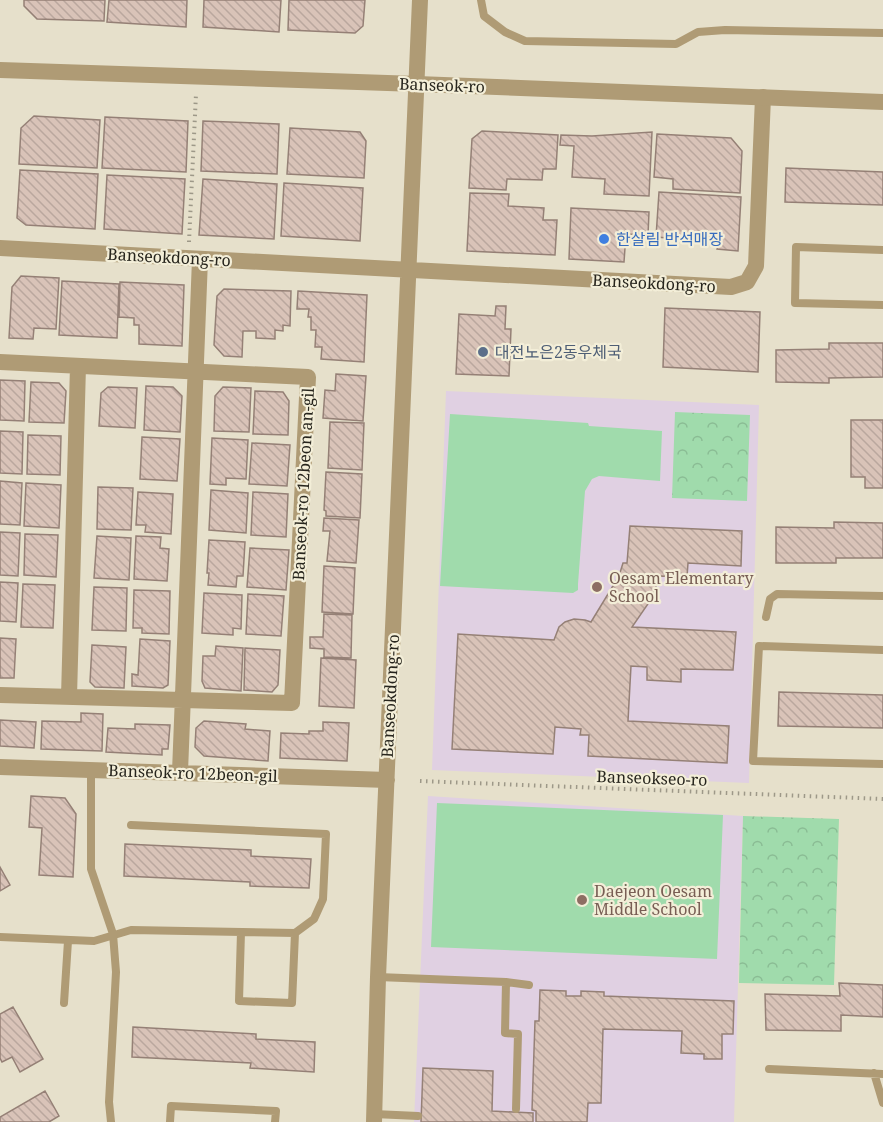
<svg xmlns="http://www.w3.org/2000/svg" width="883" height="1122" font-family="'Noto Serif','Noto Sans KR',serif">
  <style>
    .education { fill: #e0d0e2 }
    .park { fill: url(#park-crowns) }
    .pitch { fill: #a0dbac }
    .building { fill: url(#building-back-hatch); stroke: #958076; stroke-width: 1.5 }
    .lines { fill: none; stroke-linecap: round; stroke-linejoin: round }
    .path { stroke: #9d9888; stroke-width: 4; stroke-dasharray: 1.5 4.5; stroke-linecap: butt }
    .service { stroke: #af9b75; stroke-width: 8 }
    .minor { stroke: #af9b75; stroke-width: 16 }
    .tertiary { stroke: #af9b75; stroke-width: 16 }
    .shop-dot { fill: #3f7fe0; stroke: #f3eed8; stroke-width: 2 }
    .service-dot { fill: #5c6f8a; stroke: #f3eed8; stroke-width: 2 }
    .education-dot { fill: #8d6e63; stroke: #f3eed8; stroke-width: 2 }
    .labels { text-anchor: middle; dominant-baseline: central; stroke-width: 4.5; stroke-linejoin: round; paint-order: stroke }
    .street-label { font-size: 16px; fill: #27251d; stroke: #f3eed8 }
    .shop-label { font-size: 16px; fill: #366cbe; stroke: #f3eed8; text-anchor: start }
    .service-label { font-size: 16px; fill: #4e5e75; stroke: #f3eed8; text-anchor: start }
    .education-label { font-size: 16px; fill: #785e54; stroke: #f3eed8; text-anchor: start }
  </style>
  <defs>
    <pattern id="park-crowns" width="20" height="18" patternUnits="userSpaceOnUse" patternTransform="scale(1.5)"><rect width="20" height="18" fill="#a0dbac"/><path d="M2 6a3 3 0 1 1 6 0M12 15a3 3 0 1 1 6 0" fill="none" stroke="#8abc94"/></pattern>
    <pattern id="building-back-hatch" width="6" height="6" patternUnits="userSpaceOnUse" patternTransform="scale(1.5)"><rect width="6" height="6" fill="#d9c3b8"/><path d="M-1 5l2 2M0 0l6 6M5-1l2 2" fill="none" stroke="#baa79e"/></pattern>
  </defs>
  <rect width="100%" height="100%" fill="#e6e0cb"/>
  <path class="education" d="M446 391 759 405 749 783 432 770Z
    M428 796 743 816 734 1122H414Z"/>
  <path class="park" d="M675 412 750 415 747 501 672 498Z
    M743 816 839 819 834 985 739 983Z"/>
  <path class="pitch" d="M450 414 588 423 589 426 662 431 660 481 599 476 592 479 585 491 578 584V590L573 593 440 586Z
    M437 803 723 815 717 959 431 947Z"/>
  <path class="building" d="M24 0H105L104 21 37 19 24 6Z
    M109 0H187L186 27 107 22Z
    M204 0H281L279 32 203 27Z
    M289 0H365L363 26 355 33 288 30Z
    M34 116 100 120 97 168 19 164 21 128Z
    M105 117 188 121 186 172 102 168Z
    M203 121 279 124 277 174 201 171Z
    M290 128 360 132 366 141 364 178 287 174Z
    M482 131 558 135 556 169H543L542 180 507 179 506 190 469 188 472 139Z
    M652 132 649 196 604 194 605 179 572 177 574 146 560 145 561 135 592 136Z
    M657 134 731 138 742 151 740 193 673 189V179L654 177Z
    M786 168 883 172V205L785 202Z
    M20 170 98 174 95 229 26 225 17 218Z
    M107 175 185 179 182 234 104 229Z
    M203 179 277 184 274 239 199 235Z
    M284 183 363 188 360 241 281 236Z
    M659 192 741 197 738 251 717 249 718 242 656 237Z
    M470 193 509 194 508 206 544 208 543 220H557L555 255 467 251Z
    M571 208 649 212 648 235 626 234 624 262 569 259Z
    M21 276 59 278 56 329 34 328 33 339 9 338 12 287Z
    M62 281 119 284 117 338 59 335Z
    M120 282 184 285 182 346 139 344V325H134V318L119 317Z
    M224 289 291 291 290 326 283 325V331L275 330V339L256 338V331H243L242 357 224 356 214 345 217 296Z
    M298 291 367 295 364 362 321 359 322 347H315L316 330H311V317H308L309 309H297Z
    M496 306H506L505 329H511L509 376 456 374 459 314 495 316Z
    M665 308 760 312 758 372 663 367Z
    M829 343H883V377L829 378V383L776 382V350L829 349Z
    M336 374 366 376 363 421 323 418 325 390 335 391Z
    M0 380 25 381 24 421 0 420Z
    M31 382 59 383 66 391 64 423 29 422Z
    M146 386 173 387 182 396 180 432 144 430Z
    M108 387 137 388 135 428 99 426 101 393Z
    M223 387 251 388 249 432 214 431 215 396Z
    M255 391 283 392 289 401 288 435 253 434Z
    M851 420H883V488H865V477H851Z
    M330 422 364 423 362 470 328 468Z
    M0 431 23 432 22 474 0 473Z
    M28 435 61 436 60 475 27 474Z
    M142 437 180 439 177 481 140 479Z
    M212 438 248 440 246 479 226 478V485L210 484Z
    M252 443 290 445 287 486 249 484Z
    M326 472 362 474 360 518 326 516V511L324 510Z
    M0 481 22 483 20 525 0 524Z
    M26 483 61 485 59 528 24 526Z
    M98 487 133 488 131 530 97 529Z
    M211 490 248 493 246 533 209 530Z
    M138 492 173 494 171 534 145 532 146 525H136Z
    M253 492 288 494 286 537 251 535Z
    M324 518 359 520 356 563 327 561 330 531H323Z
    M834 522 883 523V558H836V563H776V527L834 528Z
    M630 526 742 531 741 566 688 563 687 577 660 576 650 601 632 627 736 632 733 670 681 669V682L647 680V667L631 666 628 721 729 726 727 763 588 756 589 735H580L581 729 555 727 553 754 452 749 458 634 554 640 559 627 565 622 574 619 585 620 591 622 619 576 623 563H627Z
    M0 532 20 533 18 576 0 575Z
    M25 534 58 535 56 577 24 575Z
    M97 536 131 538 129 580 94 578Z
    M136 536 161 537 160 548 169 549 167 581 134 579Z
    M209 540 245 542 243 576H237L236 587 208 585 209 573H207Z
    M250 548 289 550 286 590 247 587Z
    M324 566 355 568 353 614 322 612Z
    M0 582 18 583 16 622 0 621Z
    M23 584 55 585 53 628 21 627Z
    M94 587 127 588 126 631 92 630Z
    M134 590 170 591 169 634 142 633V628H133Z
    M204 593 242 595 241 629 233 628V635L202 633Z
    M248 594 284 596 281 636 246 634Z
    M324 614 352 615 351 658 324 657V649L310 648V637H323Z
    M0 638 16 639 14 678H0Z
    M140 639 170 641 168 685 163 688 132 686V674L138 675Z
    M92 645 126 647 124 688 95 687 90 682Z
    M216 646 243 648 241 691 205 688 202 681 203 656H215Z
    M245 648 280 650 278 685 272 692 244 690Z
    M321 658 356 660 354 708 319 706Z
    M779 692 883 695V728L778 726Z
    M81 713 103 714 102 751 41 749 42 721 81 722Z
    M0 720 36 722 34 748 0 746Z
    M204 721 246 724 245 729 270 731 268 761 204 756 195 747 196 728Z
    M323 722 349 723 347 761 280 758 281 733 309 734V731H323Z
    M135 724 170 725 168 749H162V755L106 752 108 728 135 729Z
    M31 796 65 798 76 814 73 877 39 875 42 828 29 827Z
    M125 844 251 850V856L311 859 309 888 250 886V882L124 876Z
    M0 867 10 885 0 891Z
    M839 983 883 985V1017L841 1015V1031L766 1030 765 994 840 996Z
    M540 990 566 991V996H581V991L604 992V996L734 1001 733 1034H722V1059H704V1054L681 1053 682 1031 603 1029 601 1103H588L587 1122H536V1111L532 1110 535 1021H539Z
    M13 1007 43 1059 20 1072 12 1057 2 1062 0 1058V1014Z
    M133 1027 256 1034V1039L315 1042 314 1072 250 1068 251 1063 132 1057Z
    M423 1068 493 1071 492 1111 533 1113V1122H421Z
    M45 1091 59 1116 49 1122H0V1117Z"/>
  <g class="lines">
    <path class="path" d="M189 242 196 94
      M420 781 883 799"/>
    <path class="service" d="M481 0 484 16 505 32 525 41 676 44 698 32 725 30 883 33
      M883 250 796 247 795 303 883 305
      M766 617 770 599 777 594 883 596
      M883 650 759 646 753 761 883 764
      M91 770V869L113 934 116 972 109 1102 111 1122
      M241 932 239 1001 292 1003 295 933
      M0 937 94 941 131 930 295 933 314 919 323 899 326 834 131 825
      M378 977 506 982 529 985
      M506 982 505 1033 518 1034 516 1109
      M64 1003 68 941
      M769 1069 883 1074
      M874 1073 883 1103
      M374 1114 418 1116
      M170 1122 171 1106 276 1111 275 1122"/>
    <path class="minor" d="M0 248 731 287 747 282 756 266 763 97
      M0 362 308 377 292 703 0 695
      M69 697 78 366
      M0 767 387 780
      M180 772 200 259
      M374 1122 378 977 420 0"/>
    <path class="tertiary" d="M0 70 417 84 883 102"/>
  </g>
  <circle class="shop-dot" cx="604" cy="239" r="6"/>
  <circle class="service-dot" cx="483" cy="352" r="6"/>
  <g class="education-dot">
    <circle cx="597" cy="587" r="6"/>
    <circle cx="582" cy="900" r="6"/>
  </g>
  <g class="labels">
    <g class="street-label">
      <text transform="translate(442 85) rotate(2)">Banseok-ro</text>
      <text transform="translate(169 257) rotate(3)">Banseokdong-ro</text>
      <text transform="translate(654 283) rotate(3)">Banseokdong-ro</text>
      <text transform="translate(303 484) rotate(-87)">Banseok-ro 12beon an-gil</text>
      <text transform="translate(390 696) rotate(-87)">Banseokdong-ro</text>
      <text transform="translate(193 773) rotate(2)">Banseok-ro 12beon-gil</text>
      <text transform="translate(652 778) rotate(2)">Banseokseo-ro</text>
    </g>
    <g class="shop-label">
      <text x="616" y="239">한살림 반석매장</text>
    </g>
    <g class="service-label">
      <text x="495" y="352">대전노은2동우체국</text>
    </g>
    <g class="education-label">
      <text x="609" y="578">Oesam Elementary<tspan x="609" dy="18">School</tspan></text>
      <text x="594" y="891">Daejeon Oesam<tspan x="594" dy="18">Middle School</tspan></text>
    </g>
  </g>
</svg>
